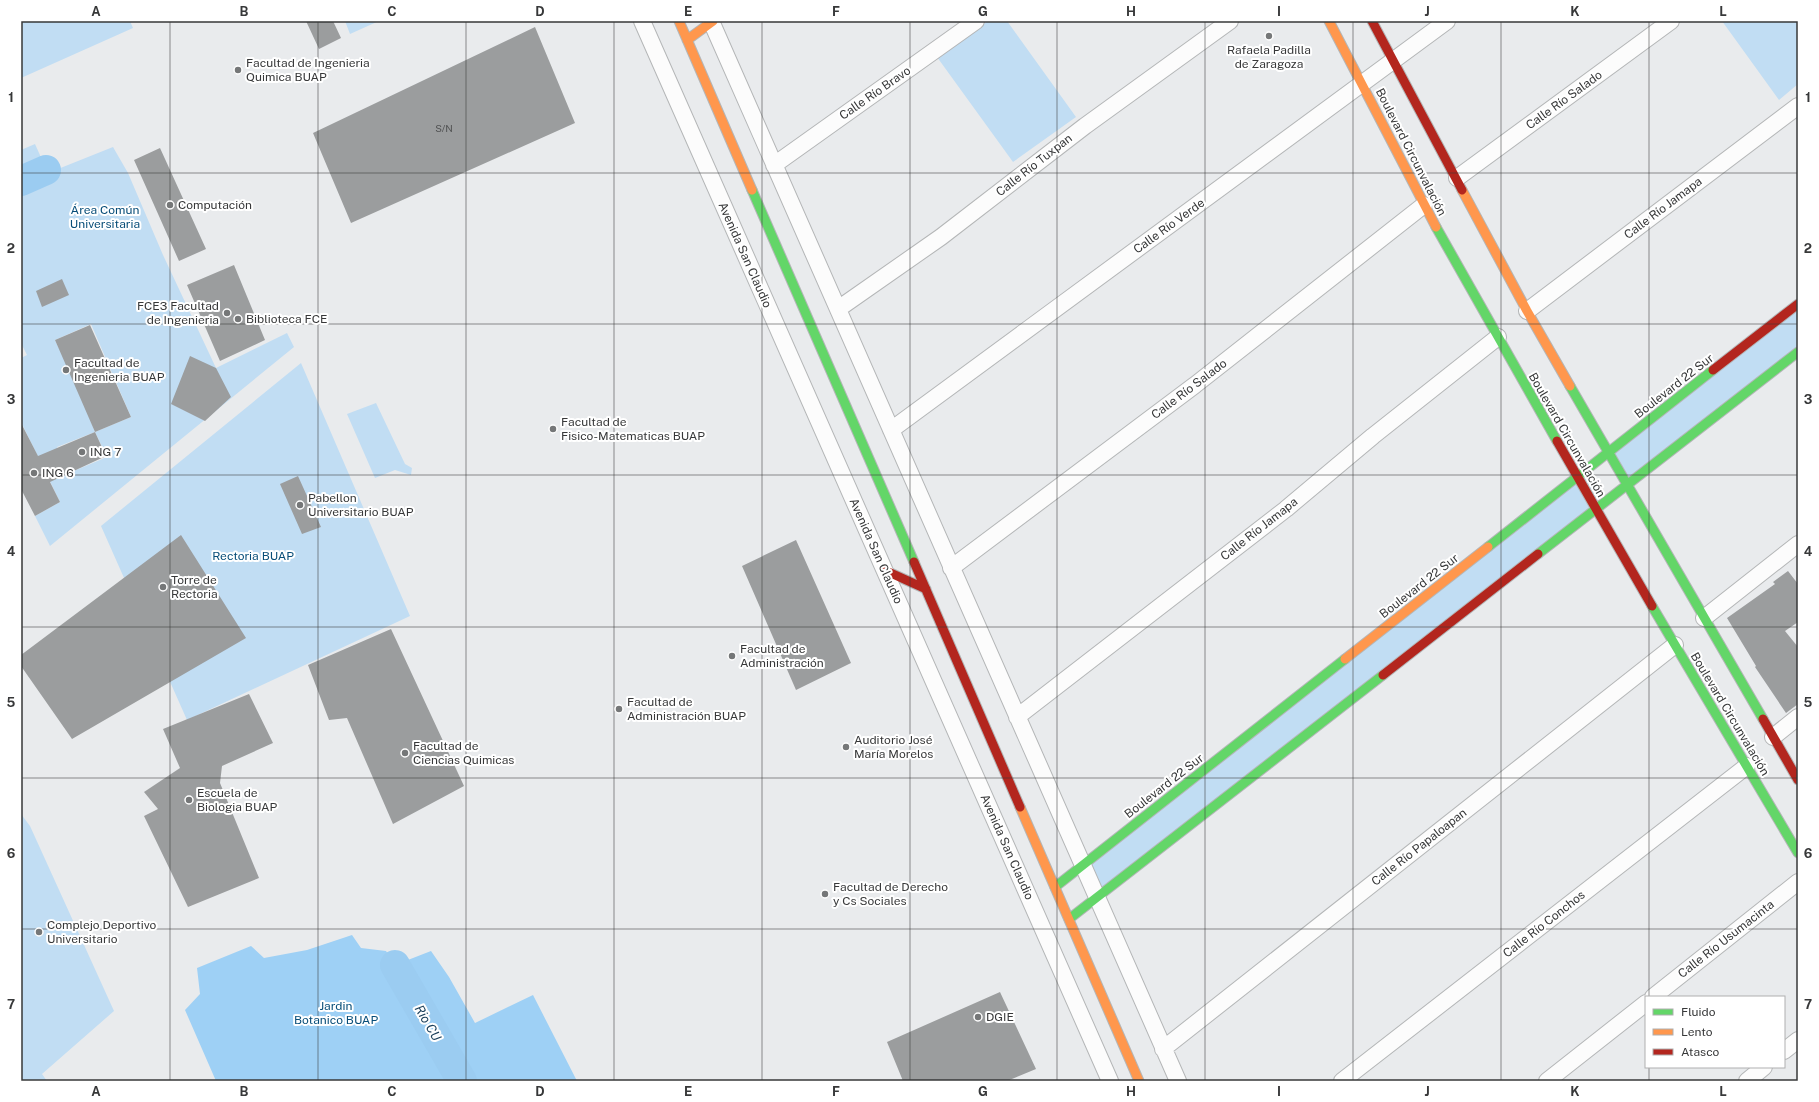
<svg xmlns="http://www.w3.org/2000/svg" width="1819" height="1102" font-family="'Public Sans',sans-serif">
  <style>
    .green { fill: #c1ddf3; fill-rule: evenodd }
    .forest { fill: #9ed0f5 }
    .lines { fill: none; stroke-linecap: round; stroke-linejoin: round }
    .river { stroke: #9bccf1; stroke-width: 30 }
    .building { fill: #9b9d9e }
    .street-casing { stroke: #b4b6b7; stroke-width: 18 }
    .fast-casing { stroke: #b4b6b7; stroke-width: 11 }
    .slow-casing { stroke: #b4b6b7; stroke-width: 11 }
    .jam-casing { stroke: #b4b6b7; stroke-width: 11 }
    .street { stroke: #fcfcfc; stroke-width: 16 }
    .fast { stroke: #63d668; stroke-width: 9 }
    .slow { stroke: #ff974d; stroke-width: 9 }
    .jam { stroke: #b3261e; stroke-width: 9 }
    .grid { fill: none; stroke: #373839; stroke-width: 1; stroke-opacity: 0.55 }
    .poi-dot { fill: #757778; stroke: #fff; stroke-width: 1.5 }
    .labels { text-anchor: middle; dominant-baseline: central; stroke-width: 4; stroke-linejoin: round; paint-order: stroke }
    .number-label { font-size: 10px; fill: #505152 }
    .poi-label { font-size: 12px; fill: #373839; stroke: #fff; text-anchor: start }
    .street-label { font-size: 12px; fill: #373839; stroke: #fff }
    .park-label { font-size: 12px; fill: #074d78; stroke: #fff }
    .water-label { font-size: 13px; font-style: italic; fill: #1c405b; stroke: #fff }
    .neatline { fill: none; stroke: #373839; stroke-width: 1.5 }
    .grid-label { font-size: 13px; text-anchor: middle; font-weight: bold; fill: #373839 }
  </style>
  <rect width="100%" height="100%" fill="#e9ebed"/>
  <path class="green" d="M21 21H130L133 28 21 78Z
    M345 21H379L350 34Z
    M988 21H1007L1076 117 1013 162 937 57Z
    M1722 21H1798V84L1779 100Z
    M35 144 48 173 113 147 128 173 163 255 216 368 287 333 294 347 50 546 35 516 60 502 21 422V358L27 355 21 343V150ZM91 324 131 417 95 432 76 383 55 340ZM95 432 107 457 69 473 57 447Z
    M1798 306V353L1626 487 1609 456Z
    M301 363 410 616 187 720 101 526Z
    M376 403 405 464 412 468 411 475 395 470 375 478 347 414Z
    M1584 475 1601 506 1097 898 1083 866Z
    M21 814 30 826 114 1011 42 1074 47 1081H21Z"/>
  <path class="forest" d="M352 935 361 948 386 951 395 965 431 951 449 977 475 1023 533 995 577 1081H216L185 1010 200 994 197 968 251 946 264 958 307 950Z"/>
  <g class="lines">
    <path class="river" d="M21 181 46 170
      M395 965 462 1081"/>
  </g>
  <path class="building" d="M306 21H333L341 38 319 49Z
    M535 27 575 123 351 223 313 133Z
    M160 148 206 249 179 261 134 160Z
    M234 265 265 340 220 361 187 285Z
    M62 279 69 295 42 307 36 291Z
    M90 325 131 417 95 432 55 340Z
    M190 356 216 368 231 397 205 421 171 404Z
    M21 423 38 456 95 432 106 456 50 482 60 502 35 516 21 489Z
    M298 476 321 527 302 534 280 484Z
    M181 535 246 638 72 739 21 666V655Z
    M796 540 851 663 796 690 742 566Z
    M1788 571 1798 584V622L1785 631 1798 647V704L1786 713 1755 667 1756 666 1727 618 1775 584 1773 582Z
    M391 629 464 786 393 824 347 718 329 720 308 665Z
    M249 694 273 743 222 766 220 783 259 878 188 907 144 816 158 809 144 792 180 768 163 729Z
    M1000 992 1036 1069 1007 1081H903L887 1042Z"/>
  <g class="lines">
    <defs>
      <path id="street" d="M642 21 1110 1081
        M711 21 1178 1081
        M774 165 976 21
        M1457 178 1671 21
        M838 309 941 237 1085 126 1230 21
        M1527 311 1798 106
        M891 430 1447 21
        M951 568 1195 385 1424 205
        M1704 618 1798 544
        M1017 717 1286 509 1373 436 1498 337
        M1773 737 1798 717
        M1653 997 1798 882
        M1163 1049 1675 645
        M1784 1051 1798 1040
        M1342 1081 1747 766
        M1547 1081 1646 1003
        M1747 1081 1764 1067"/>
      <path id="fast" d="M752 190 914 562
        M1436 227 1557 441
        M1570 386 1763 719
        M1488 547 1713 370
        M1538 554 1798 352
        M1652 606 1798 853
        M1055 887 1345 659
        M1069 919 1383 675"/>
      <path id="slow" d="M679 21 752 190
        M1329 21 1436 227
        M687 40 713 21
        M1462 190 1527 311 1570 386
        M1345 659 1488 547
        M1020 807 1139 1081"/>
      <path id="jam" d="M1372 21 1462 190
        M1713 370 1798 304
        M1557 441 1652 606
        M914 562 1020 807
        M884 570 926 589
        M1383 675 1538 554
        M1763 719 1798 780"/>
    </defs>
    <use href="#street" class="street-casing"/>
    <use href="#fast" class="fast-casing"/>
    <use href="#slow" class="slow-casing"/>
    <use href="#jam" class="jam-casing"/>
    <use href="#street" class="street"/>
    <use href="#fast" class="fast"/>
    <use href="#slow" class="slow"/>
    <use href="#jam" class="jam"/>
  </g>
  <path class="grid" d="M170 21V1081M318 21V1081M466 21V1081M614 21V1081M762 21V1081M910 21V1081M1057 21V1081M1205 21V1081M1353 21V1081M1501 21V1081M1649 21V997M21 173H1798M21 324H1798M21 475H1798M21 627H1798M21 778H1798M21 929H1798M1649 1067V1081"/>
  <g class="poi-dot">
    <circle cx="1269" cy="36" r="4"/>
    <circle cx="238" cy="70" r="4"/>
    <circle cx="170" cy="205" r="4"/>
    <circle cx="227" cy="313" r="4"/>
    <circle cx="238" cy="319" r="4"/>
    <circle cx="66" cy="370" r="4"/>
    <circle cx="553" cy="429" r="4"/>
    <circle cx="82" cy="452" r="4"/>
    <circle cx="34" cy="473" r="4"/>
    <circle cx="300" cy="505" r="4"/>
    <circle cx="163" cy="587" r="4"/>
    <circle cx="732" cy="656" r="4"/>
    <circle cx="619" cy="709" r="4"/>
    <circle cx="846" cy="747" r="4"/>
    <circle cx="405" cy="753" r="4"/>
    <circle cx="189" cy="800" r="4"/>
    <circle cx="825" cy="894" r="4"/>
    <circle cx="39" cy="932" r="4"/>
    <circle cx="978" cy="1017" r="4"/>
  </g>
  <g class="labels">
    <g class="number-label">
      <text x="444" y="128">S/N</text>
    </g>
    <g class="poi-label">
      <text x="1269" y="50" text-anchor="middle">Rafaela Padilla<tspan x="1269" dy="14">de Zaragoza</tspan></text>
      <text x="246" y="63">Facultad de Ingenieria<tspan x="246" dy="14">Quimica BUAP</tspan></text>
      <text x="178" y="205">Computación</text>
      <text x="219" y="306" text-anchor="end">FCE3 Facultad<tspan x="219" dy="14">de Ingenieria</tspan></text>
      <text x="246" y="319">Biblioteca FCE</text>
      <text x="74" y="363">Facultad de<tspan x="74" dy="14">Ingenieria BUAP</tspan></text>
      <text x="561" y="422">Facultad de<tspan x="561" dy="14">Fisico-Matematicas BUAP</tspan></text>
      <text x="90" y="452">ING 7</text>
      <text x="42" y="473">ING 6</text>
      <text x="308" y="498">Pabellon<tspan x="308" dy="14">Universitario BUAP</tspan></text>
      <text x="171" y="580">Torre de<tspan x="171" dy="14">Rectoria</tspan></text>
      <text x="740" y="649">Facultad de<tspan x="740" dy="14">Administración</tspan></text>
      <text x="627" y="702">Facultad de<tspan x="627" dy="14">Administración BUAP</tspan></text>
      <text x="854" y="740">Auditorio José<tspan x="854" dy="14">María Morelos</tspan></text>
      <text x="413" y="746">Facultad de<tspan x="413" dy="14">Ciencias Quimicas</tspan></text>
      <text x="197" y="793">Escuela de<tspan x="197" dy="14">Biologia BUAP</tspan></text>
      <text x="833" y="887">Facultad de Derecho<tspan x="833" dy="14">y Cs Sociales</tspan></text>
      <text x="47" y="925">Complejo Deportivo<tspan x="47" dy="14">Universitario</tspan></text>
      <text x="986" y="1017">DGIE</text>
    </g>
    <g class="street-label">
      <text transform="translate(875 93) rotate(-35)">Calle Río Bravo</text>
      <text transform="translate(1564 100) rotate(-36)">Calle Río Salado</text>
      <text transform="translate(1411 152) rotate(63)">Boulevard Circunvalación</text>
      <text transform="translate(1034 165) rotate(-38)">Calle Río Tuxpan</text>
      <text transform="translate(1663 208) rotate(-37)">Calle Río Jamapa</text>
      <text transform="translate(1169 226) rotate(-36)">Calle Río Verde</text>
      <text transform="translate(745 255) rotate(66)">Avenida San Claudio</text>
      <text transform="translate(1674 386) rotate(-38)">Boulevard 22 Sur</text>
      <text transform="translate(1189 389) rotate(-37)">Calle Río Salado</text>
      <text transform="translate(1567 435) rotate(60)">Boulevard Circunvalación</text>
      <text transform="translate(1259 529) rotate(-38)">Calle Río Jamapa</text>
      <text transform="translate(876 551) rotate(66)">Avenida San Claudio</text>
      <text transform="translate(1419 586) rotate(-38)">Boulevard 22 Sur</text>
      <text transform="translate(1730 714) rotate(59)">Boulevard Circunvalación</text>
      <text transform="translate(1164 786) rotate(-38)">Boulevard 22 Sur</text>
      <text transform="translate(1007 847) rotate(66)">Avenida San Claudio</text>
      <text transform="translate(1419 847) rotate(-38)">Calle Río Papaloapan</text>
      <text transform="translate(1544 924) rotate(-38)">Calle Río Conchos</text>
      <text transform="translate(1726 939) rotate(-38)">Calle Río Usumacinta</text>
    </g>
    <g class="park-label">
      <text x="105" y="210">Área Común<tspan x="105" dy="14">Universitaria</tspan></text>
      <text x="253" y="556">Rectoria BUAP</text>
      <text x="336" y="1006">Jardin<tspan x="336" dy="14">Botanico BUAP</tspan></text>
    </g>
    <g class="water-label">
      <text transform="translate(428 1023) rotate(60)">Rio CU</text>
    </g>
  </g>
  <rect width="1819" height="1102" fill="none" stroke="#ffffff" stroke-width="44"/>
  <rect x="1645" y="996" width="140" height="72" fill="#ffffff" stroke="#afafb0"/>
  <rect x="1653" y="1009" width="20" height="6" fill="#63d668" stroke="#afafb0"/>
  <text x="1681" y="1016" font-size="12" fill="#373839">Fluido</text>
  <rect x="1653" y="1029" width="20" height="6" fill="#ff974d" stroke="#afafb0"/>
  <text x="1681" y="1036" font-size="12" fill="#373839">Lento</text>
  <rect x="1653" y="1049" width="20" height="6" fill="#b3261e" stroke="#afafb0"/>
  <text x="1681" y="1056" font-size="12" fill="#373839">Atasco</text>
  <rect x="22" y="22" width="1775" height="1058" class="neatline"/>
  <g class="grid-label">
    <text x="96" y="16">A</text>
    <text x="244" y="16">B</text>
    <text x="392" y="16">C</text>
    <text x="540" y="16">D</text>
    <text x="688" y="16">E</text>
    <text x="836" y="16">F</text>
    <text x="983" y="16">G</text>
    <text x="1131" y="16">H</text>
    <text x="1279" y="16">I</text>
    <text x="1427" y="16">J</text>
    <text x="1575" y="16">K</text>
    <text x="1723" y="16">L</text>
    <text x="11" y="102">1</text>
    <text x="1808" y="102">1</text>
    <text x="11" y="253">2</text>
    <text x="1808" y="253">2</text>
    <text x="11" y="404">3</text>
    <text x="1808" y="404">3</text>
    <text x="11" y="556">4</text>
    <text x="1808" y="556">4</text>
    <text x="11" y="707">5</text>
    <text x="1808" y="707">5</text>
    <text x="11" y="858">6</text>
    <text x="1808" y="858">6</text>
    <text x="11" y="1009">7</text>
    <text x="1808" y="1009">7</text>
    <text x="96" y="1096">A</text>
    <text x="244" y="1096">B</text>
    <text x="392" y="1096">C</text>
    <text x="540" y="1096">D</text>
    <text x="688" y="1096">E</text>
    <text x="836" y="1096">F</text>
    <text x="983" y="1096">G</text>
    <text x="1131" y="1096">H</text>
    <text x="1279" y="1096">I</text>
    <text x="1427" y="1096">J</text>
    <text x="1575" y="1096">K</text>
    <text x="1723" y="1096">L</text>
  </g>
</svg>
